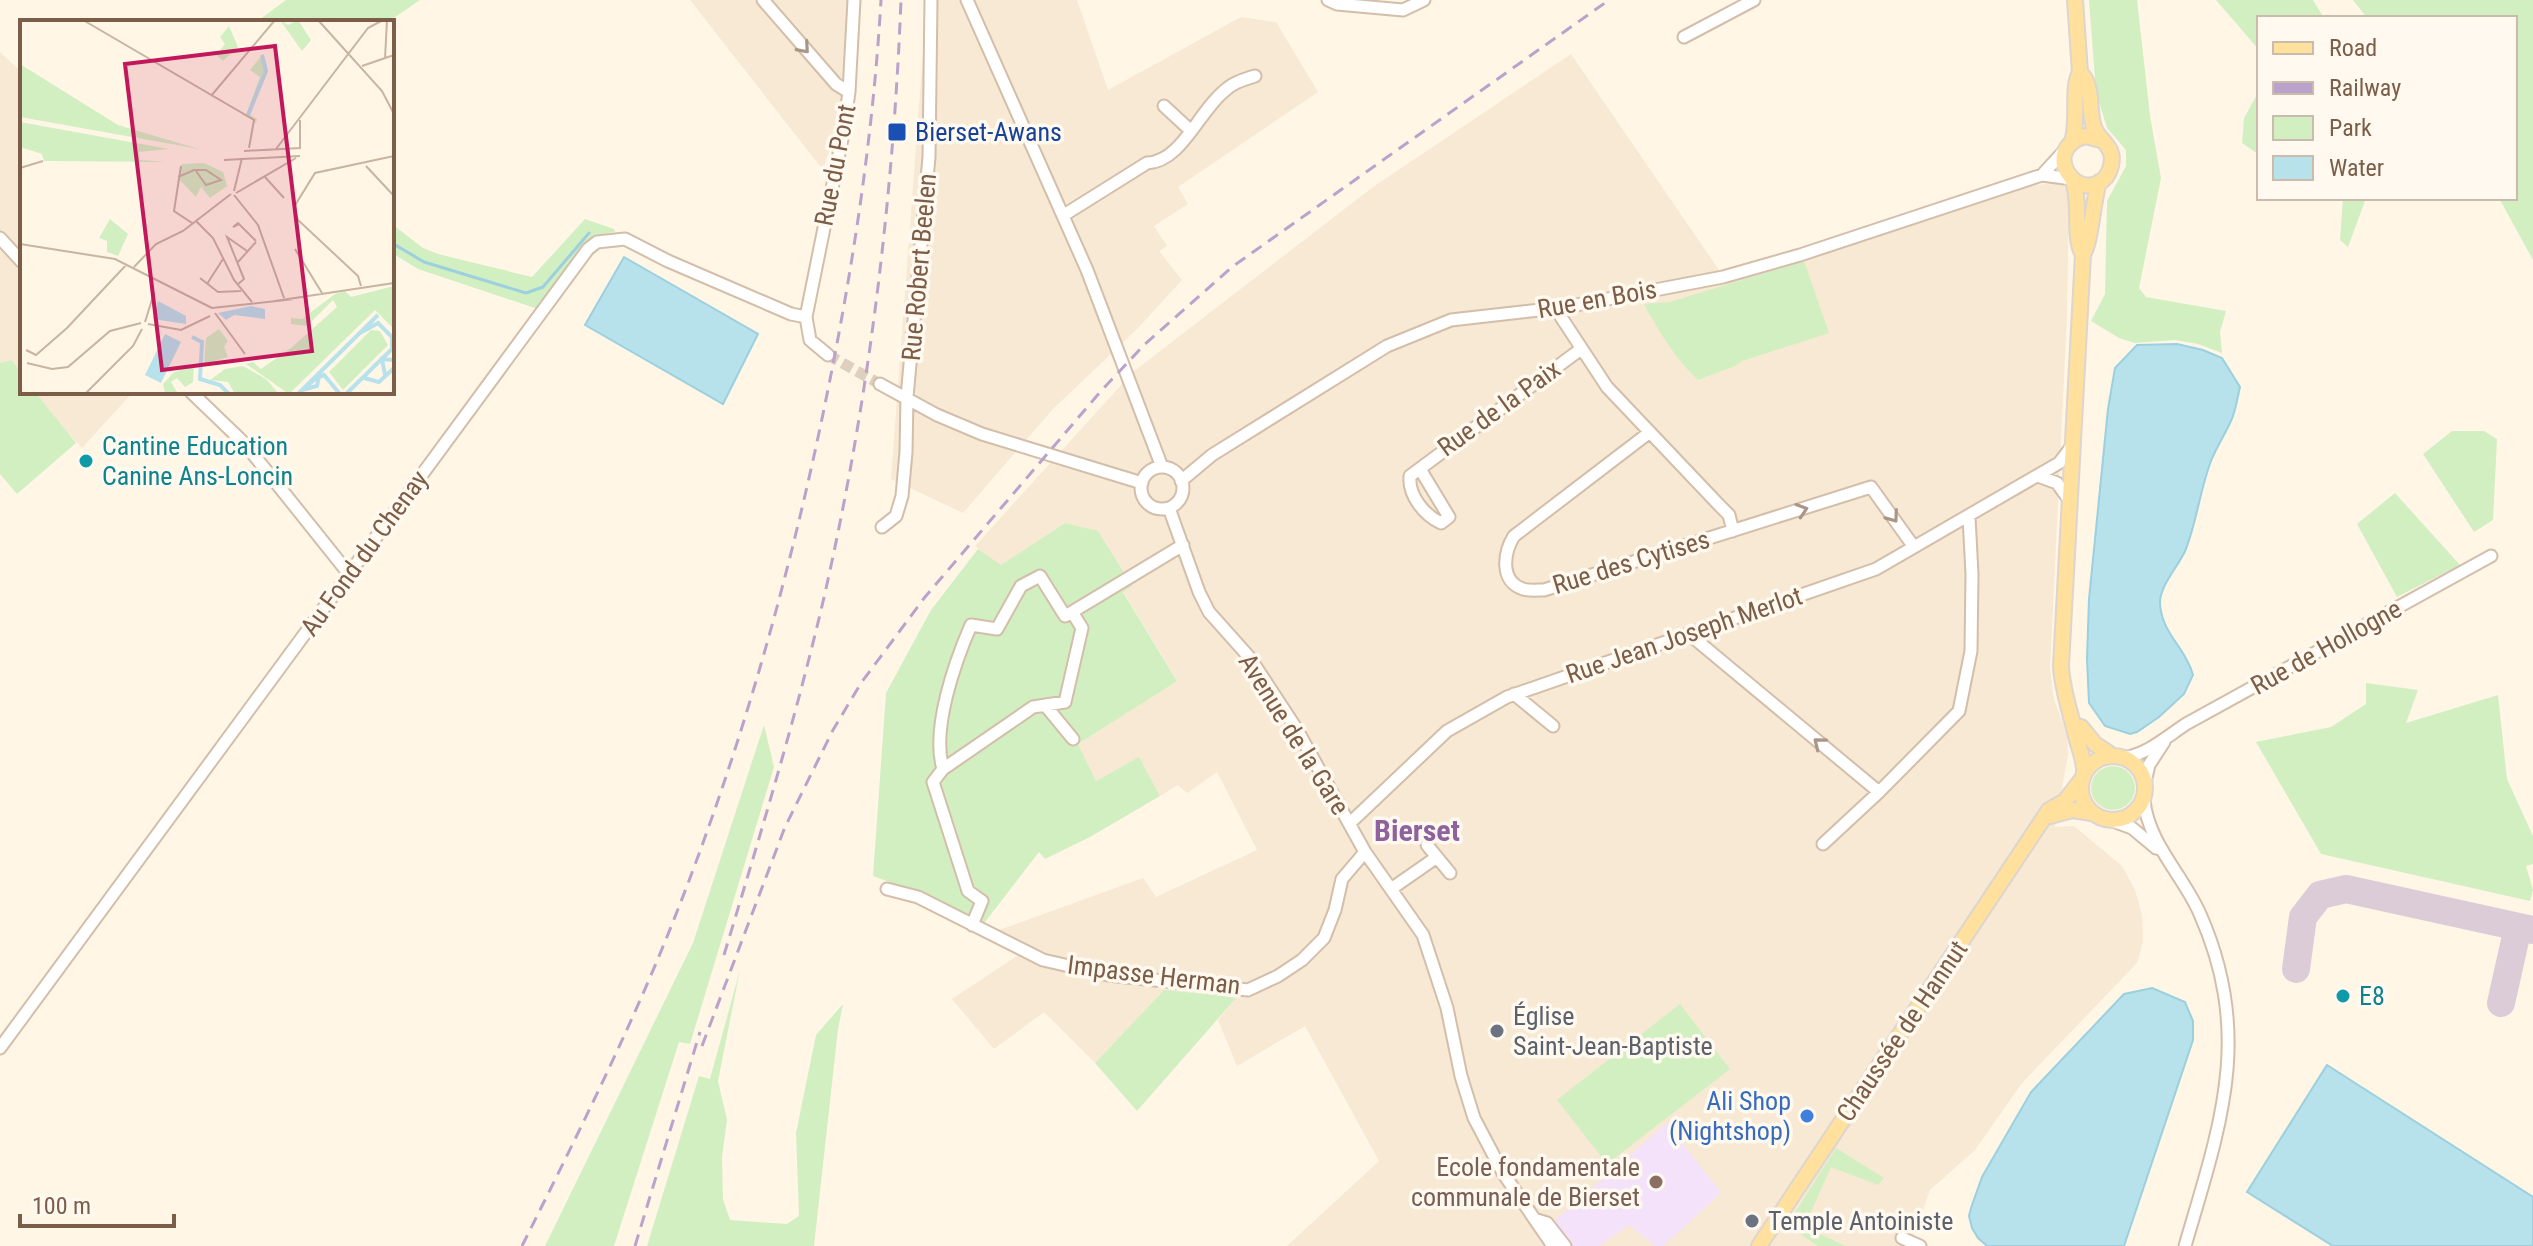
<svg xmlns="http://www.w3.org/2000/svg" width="2533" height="1246" font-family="'Roboto Condensed',sans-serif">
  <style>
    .residential { fill: #f7e9d3 }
    .education { fill: #f4e2fb }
    .green { fill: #d2efc2 }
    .water { fill: #b7e1eb; stroke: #9cd0de; stroke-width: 2 }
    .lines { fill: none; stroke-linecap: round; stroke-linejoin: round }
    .stream { stroke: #9cd0de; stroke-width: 3 }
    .taxiway { stroke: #dcccd8; stroke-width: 28 }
    .minor-tunnel { stroke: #ded0be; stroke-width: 11; stroke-dasharray: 11 5.5; stroke-linecap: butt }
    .minor-casing { stroke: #d3beaa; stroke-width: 15 }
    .major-casing { stroke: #ddd5cf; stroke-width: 18 }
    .minor { stroke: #fff; stroke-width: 11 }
    .major { stroke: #ffe09d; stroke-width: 14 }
    .rail { stroke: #baa2cb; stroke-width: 3; stroke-dasharray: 12 8; stroke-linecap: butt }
    .oneway { stroke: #aa9687 }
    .transit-dot { fill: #1a4fb4; stroke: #fff9ef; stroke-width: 3 }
    .culture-dot { fill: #0f9aa8; stroke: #fff9ef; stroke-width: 3 }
    .worship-dot { fill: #6b7280; stroke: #fff9ef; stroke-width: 3 }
    .shop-dot { fill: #3f7fe0; stroke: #fff9ef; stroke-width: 3 }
    .education-dot { fill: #8d6e63; stroke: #fff9ef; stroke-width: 3 }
    .labels { text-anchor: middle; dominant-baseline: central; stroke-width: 7; stroke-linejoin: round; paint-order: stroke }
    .transit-label { font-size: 26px; fill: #164399; stroke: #fff9ef; text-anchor: start }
    .street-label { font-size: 26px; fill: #7c5d47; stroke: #fff9ef }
    .culture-label { font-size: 26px; fill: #0d838f; stroke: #fff9ef; text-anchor: start }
    .worship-label { font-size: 26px; fill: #5b616d; stroke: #fff9ef; text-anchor: start }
    .shop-label { font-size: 26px; fill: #366cbe; stroke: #fff9ef; text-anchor: end }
    .education-label { font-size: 26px; fill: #785e54; stroke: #fff9ef; text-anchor: end }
    .quarter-label { font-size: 30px; font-weight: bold; fill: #8e629f; stroke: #fff9ef }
    .inset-river { fill: none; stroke: #b7e1eb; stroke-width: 4 }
    .inset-road { fill: none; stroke: #c7b4a1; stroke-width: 2 }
    .view { fill: #c2185b; fill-opacity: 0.15; stroke: #c2185b; stroke-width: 4 }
    .inset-edge { fill: none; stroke: #7c5d47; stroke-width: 4 }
  </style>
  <rect width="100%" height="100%" fill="#fff6e6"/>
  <path class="residential" d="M690 0H848L840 115 823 170Z
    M927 0H1077L1108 90 1241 17 1276 22 1318 92 1178 187 1188 204 1154 226 1167 246 1159 251 1182 280 1138 328 1052 410 963 513 891 479Z
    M0 52 22 73V374L12 360 0 363Z
    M1571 54 1723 276 2020 188 2058 182 2069 190 2067 314 2050 669 2054 700 2067 733 2068 755 2055 827 2074 826 2122 866 2135 890 2142 915 2143 941 2137 963 2022 1083 1975 1150 1930 1190 1910 1246H1287L1379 1161 1305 1026 1237 1066 1218 1020 1236 998 1164 990 1095 1063 1044 1012 994 1049 952 999 1026 950 994 932 1143 878 1156 897 1257 850 1217 772 1187 793 1178 785 1160 796 1138 758 1096 781 1078 744 1177 680 1123 591 1131 586 1065 523 1000 566 975 546 1133 372 1373 187Z
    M35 392H133L82 448 55 419Z"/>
  <path class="education" d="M1667 1123 1721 1193 1663 1246H1655L1629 1225 1599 1246H1571L1554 1221Z"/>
  <path class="green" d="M286 0H420L388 22H256Z
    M2089 0H2137L2150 116 2161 178 2139 288 2146 297 2226 311 2220 332 2222 353 2198 344 2175 340 2135 343 2119 338 2091 321 2105 294 2107 201 2126 166V150L2107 128 2096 92Z
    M2216 0H2313L2324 18H2259V50Z
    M2353 0H2533V260L2499 198H2515V18H2367Z
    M2259 91V154H2258L2242 143 2244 118Z
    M2343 198H2366L2348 247 2340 240Z
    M585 219 614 229 615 232 594 235 538 309 418 269 392 253V224L423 248 438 254 532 277Z
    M1804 261 1829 333 1742 361 1735 366 1698 380C1674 357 1660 333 1644 304L1670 302Z
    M12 360 22 374V392H35L76 443 17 494 0 474V363Z
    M2452 431H2484L2497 439 2493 520 2474 532 2423 454Z
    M2395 493 2460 565 2397 597 2357 524Z
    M1065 523 1098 531 1132 586 1123 592 1177 681 1078 744 1096 781 1139 757 1160 796 1090 837 1045 859 1039 852 982 926 927 896 873 876 886 693 931 610 978 549 1001 565Z
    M2366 683 2418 690 2406 723 2498 695 2507 779 2533 836V864L2526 866 2533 890 2530 901 2321 854 2256 742 2331 727 2366 704Z
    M764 725 774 767 690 1044 679 1042 614 1246H545L693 943Z
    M2091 788a22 22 0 1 1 44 0a22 22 0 1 1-44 0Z
    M740 970 718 1081 727 1120 722 1157 723 1199 730 1220 787 1224 799 1216 796 1133 816 1035 843 1004 838 1029 814 1246H647L699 1076 710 1079Z
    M1164 990 1237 997 1137 1111 1095 1063Z
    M1680 1004 1730 1069 1607 1164 1557 1100Z
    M1836 1148 1884 1178 1878 1185 1831 1167 1804 1227 1846 1246H1818L1787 1225Z"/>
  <path class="water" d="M624 257 758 334 723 404 585 325Z
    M2177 344 2203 350 2222 358 2240 387C2237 399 2236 412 2230 423 2224 436 2216 448 2211 461 2200 490 2197 520 2186 549 2179 566 2159 586 2160 604 2162 634 2186 648 2193 675L2184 694 2159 717 2137 732 2130 734 2105 726 2089 703 2087 659 2089 599 2108 409 2115 368 2137 345Z
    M2152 988 2185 1002 2193 1021V1040L2124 1246H1987L1978 1238 1972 1228 1969 1216 1971 1208 1982 1177 2031 1092 2124 994Z
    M2327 1065 2533 1197V1246H2333L2247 1192Z"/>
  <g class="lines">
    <path class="stream" d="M392 243 424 262 526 293 543 287 589 233"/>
    <path class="taxiway" d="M2296 969 2303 917 2320 895 2346 889 2533 930
      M2501 1003 2518 927"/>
    <path class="minor-tunnel" d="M828 355 880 384"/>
    <defs>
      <path id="minor" d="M763 0 836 84 849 92
        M967 0 1087 270 1162 467
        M1328 0 1337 4 1403 10 1424 0
        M1684 37 1754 0
        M1164 106 1190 130
        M2042 175 2065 150
        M1064 215 1147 163C1180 162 1198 114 1222 93 1232 83 1242 80 1255 76
        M0 238 22 262
        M1560 308 1561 317 1607 387 1719 505 1729 515 1733 531
        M828 355 810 340 806 317 843 134 849 92 854 0
        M880 384 937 415 982 434 1142 483
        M191 392 245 444 349 574
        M1650 432 1514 536C1504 552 1499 581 1523 589 1529 591 1538 590 1544 590L1871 487 1914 547
        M1141 488a21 21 0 1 1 42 0a21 21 0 1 1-42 0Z
        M1420 469 1449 517 1441 523C1424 515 1408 495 1410 476L1581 349
        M2038 476 2057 483 2070 501
        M1181 481 1212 455 1387 346 1451 320 1566 307 1723 277 1800 255 2042 175 2072 179
        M1169 508 1199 592 1209 612 1250 658 1296 728 1365 852 1423 935 1447 1008 1461 1076 1474 1118 1503 1173 1553 1246
        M882 527 896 516 902 496 906 452 907 397 929 157 931 0
        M1072 612 1183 545
        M1689 634 1879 792
        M1514 694 1553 726
        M1045 705 1073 739
        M2124 758C2149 753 2165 738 2186 724L2491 556
        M943 769 1033 707 1065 702 1082 628 1072 612 1065 616 1040 576 1021 586 997 629 971 625C955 662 931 729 943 769L933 782 968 891 982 901 972 925
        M2145 782 2149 765 2164 742
        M2144 800C2148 843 2183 875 2200 914 2254 1036 2220 1126 2185 1246
        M2113 821 2132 828 2156 848 2160 849
        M1350 823 1447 731 1507 697 1876 569 2059 463 2072 446
        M1823 844 1879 792 1959 711 1971 651 1972 574 1969 517
        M1427 845 1450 873
        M887 889 918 897 1043 960 1108 975 1248 990 1278 976 1302 960 1324 938 1335 910 1342 879 1365 852
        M1391 889 1437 857
        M0 1048 588 249 597 242 625 239 668 261 791 314 806 317
        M1537 1220 1547 1223 1565 1246
        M1902 1238 1920 1246"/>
      <path id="major" d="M2080 73C2094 84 2088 111 2094 127 2097 137 2108 143 2111 153 2113 160 2111 170 2106 177 2079 207 2038 150 2085 136L2101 140
        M2072 142C2079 121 2071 85 2080 73L2075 0
        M2072 179C2082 202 2072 238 2083 254
        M2077 727H2081L2095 744 2113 756
        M2081 788a32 32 0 1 1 64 0a32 32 0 1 1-64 0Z
        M2084 774C2085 759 2079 750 2076 736 2071 714 2062 690 2061 666L2083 254C2091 243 2093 200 2099 182
        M2050 816 2072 810 2092 813
        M1759 1246 2049 810 2065 801 2082 779"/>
    </defs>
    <use href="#minor" class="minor-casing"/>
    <use href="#major" class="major-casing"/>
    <use href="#minor" class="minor"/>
    <use href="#major" class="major"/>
    <path class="rail" d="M724 955C759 839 794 724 822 606 868 407 893 203 901 0
      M702 1046 785 827 833 730 861 683 925 597 1101 391 1145 344 1232 267 1609 0
      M522 1246C569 1152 616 1058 657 961 731 784 785 597 824 409 852 274 873 138 881 0
      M635 1246 700 1032"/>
  </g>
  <defs><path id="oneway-chevron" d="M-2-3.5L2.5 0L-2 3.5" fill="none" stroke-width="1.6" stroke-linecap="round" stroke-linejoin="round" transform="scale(2)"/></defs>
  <g class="oneway">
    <use href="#oneway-chevron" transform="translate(804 48) rotate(49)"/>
    <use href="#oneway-chevron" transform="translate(1802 510) rotate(-18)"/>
    <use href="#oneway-chevron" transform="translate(1893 517) rotate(54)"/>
    <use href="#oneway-chevron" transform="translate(1819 743) rotate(-141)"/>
  </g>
  <rect class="transit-dot" x="887" y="122" width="20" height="20" rx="4"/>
  <g class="culture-dot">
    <circle cx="86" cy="461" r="8"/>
    <circle cx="2343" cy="996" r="8"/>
  </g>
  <g class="worship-dot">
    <circle cx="1497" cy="1031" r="8"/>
    <circle cx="1752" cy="1221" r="8"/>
  </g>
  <circle class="shop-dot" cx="1807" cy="1116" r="8"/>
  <circle class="education-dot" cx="1656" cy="1182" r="8"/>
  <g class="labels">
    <g class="transit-label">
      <text x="915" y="132">Bierset-Awans</text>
    </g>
    <g class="street-label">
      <text transform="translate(835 165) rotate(-79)">Rue du Pont</text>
      <text transform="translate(919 267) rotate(-85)">Rue Robert Beelen</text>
      <text transform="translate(1597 299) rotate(-10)">Rue en Bois</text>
      <text transform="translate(1499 408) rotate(-36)">Rue de la Paix</text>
      <text transform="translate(364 553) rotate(-54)">Au Fond du Chenay</text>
      <text transform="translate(1631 562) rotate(-17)">Rue des Cytises</text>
      <text transform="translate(1684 635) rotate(-19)">Rue Jean Joseph Merlot</text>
      <text transform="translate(2326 647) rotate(-29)">Rue de Hollogne</text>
      <text transform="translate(1294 734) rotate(58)">Avenue de la Gare</text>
      <text transform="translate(1154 975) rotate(7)">Impasse Herman</text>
      <text transform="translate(1902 1031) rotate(-56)">Chaussée de Hannut</text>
    </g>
    <g class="culture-label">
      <text x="102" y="446">Cantine Education<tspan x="102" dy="30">Canine Ans-Loncin</tspan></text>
      <text x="2359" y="996">E8</text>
    </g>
    <g class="worship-label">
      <text x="1513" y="1016">Église<tspan x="1513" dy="30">Saint-Jean-Baptiste</tspan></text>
      <text x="1768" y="1221">Temple Antoiniste</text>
    </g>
    <g class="shop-label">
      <text x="1791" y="1101">Ali Shop<tspan x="1791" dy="30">(Nightshop)</tspan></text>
    </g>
    <g class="education-label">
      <text x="1640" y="1167">Ecole fondamentale<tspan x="1640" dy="30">communale de Bierset</tspan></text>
    </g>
    <g class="quarter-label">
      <text x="1417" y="830">Bierset</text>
    </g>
  </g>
  <g transform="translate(20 20)">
    <rect width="374" height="374" fill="#fff6e6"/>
    <path d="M260 0 268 5 278 0 291 20 282 31ZM209 6 218 27 203 41 196 35 205 24 200 17ZM243 34 247 51 229 94 237 99 236 103 226 95 240 57 230 50ZM0 44 98 105 179 129 0 97ZM0 102 149 129 119 132 120 140 146 142 24 141 22 134 0 127ZM184 143 203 152 207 166 190 178 181 167 176 177 158 158 162 144ZM90 199 108 214 98 236 87 232V221L79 218ZM374 266V309L355 290 269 374 226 344 233 342 241 349 271 328 317 287 313 280 287 306 271 304V298L282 299 315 274 325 271 331 277ZM199 309 208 321 204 327 208 337 184 344 186 318ZM351 310 360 311 368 325 323 370 309 352ZM174 344 173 362 165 367 157 358 151 362 157 372 145 374 143 364 153 353ZM223 346 246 359 259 374H215L208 362 190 360 205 349Z" fill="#d2efc2"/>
    <path d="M138 281 166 296V304L133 299ZM231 286 245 289V299L214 295 206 300 198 293ZM145 314 161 322 141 363 125 355Z" fill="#b7e1eb"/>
    <path class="inset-river" d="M228 95 246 51 242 35M340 313 358 303 372 317V327M172 317 182 322 180 359 200 365 209 374M365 355 362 339 374 340M344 358 359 362 374 348M291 361 304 355 320 374M282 370 297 366 299 356 283 369M278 374 358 295M326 374 374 327"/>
    <path class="inset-road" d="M63 0 234 100 229 128M298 0 362 71 374 94M365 39 367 0M342 46 374 35M191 76 255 0M256 129 348 8 363 0M224 131 280 128V100M204 140 280 136M161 146 154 191 172 203M346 146 374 176M0 148 23 141M158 157 174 150H186L201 160 186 165 176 151M245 157 264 178M214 171 222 138M216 173 276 138M214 175 238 205 264 278M176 201 193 218 214 260 232 282M219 204 213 207 218 203 236 221M0 224 95 239 192 288M275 229 302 273M218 242 236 222M114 247 136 224 163 211 211 174M180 258 198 272 221 271M187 264 203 239M217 265 224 259 207 217 227 231M341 266 338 256 278 200 274 187 295 153 374 136M255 281 374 263M192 288 274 279M195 293 225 334M125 302 134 273M128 304 161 310 190 296M6 330 16 335 47 308 107 244M7 343 32 349 48 347 90 311 121 303M65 374 113 326 122 309"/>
    <path class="view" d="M255 26 292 331 142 350 105 44Z"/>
    <rect width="374" height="374" class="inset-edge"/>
  </g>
  <rect x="2257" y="16" width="260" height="184" fill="#fff9ef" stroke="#cbbbac" stroke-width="2"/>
  <rect x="2273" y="42" width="40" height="12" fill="#ffe09d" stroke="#cbbbac" stroke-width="2"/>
  <text x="2329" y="56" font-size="24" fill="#7c5d47">Road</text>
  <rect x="2273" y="82" width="40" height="12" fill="#baa2cb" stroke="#cbbbac" stroke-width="2"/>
  <text x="2329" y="96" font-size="24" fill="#7c5d47">Railway</text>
  <rect x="2273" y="116" width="40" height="24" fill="#d2efc2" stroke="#cbbbac" stroke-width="2"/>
  <text x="2329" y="136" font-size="24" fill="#7c5d47">Park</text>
  <rect x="2273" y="156" width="40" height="24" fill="#b7e1eb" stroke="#cbbbac" stroke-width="2"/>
  <text x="2329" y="176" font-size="24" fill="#7c5d47">Water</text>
  <path d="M20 1214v12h154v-12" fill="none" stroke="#7c5d47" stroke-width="4"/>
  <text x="32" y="1214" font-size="24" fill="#7c5d47" stroke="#fff9ef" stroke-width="6" paint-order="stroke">100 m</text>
</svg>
